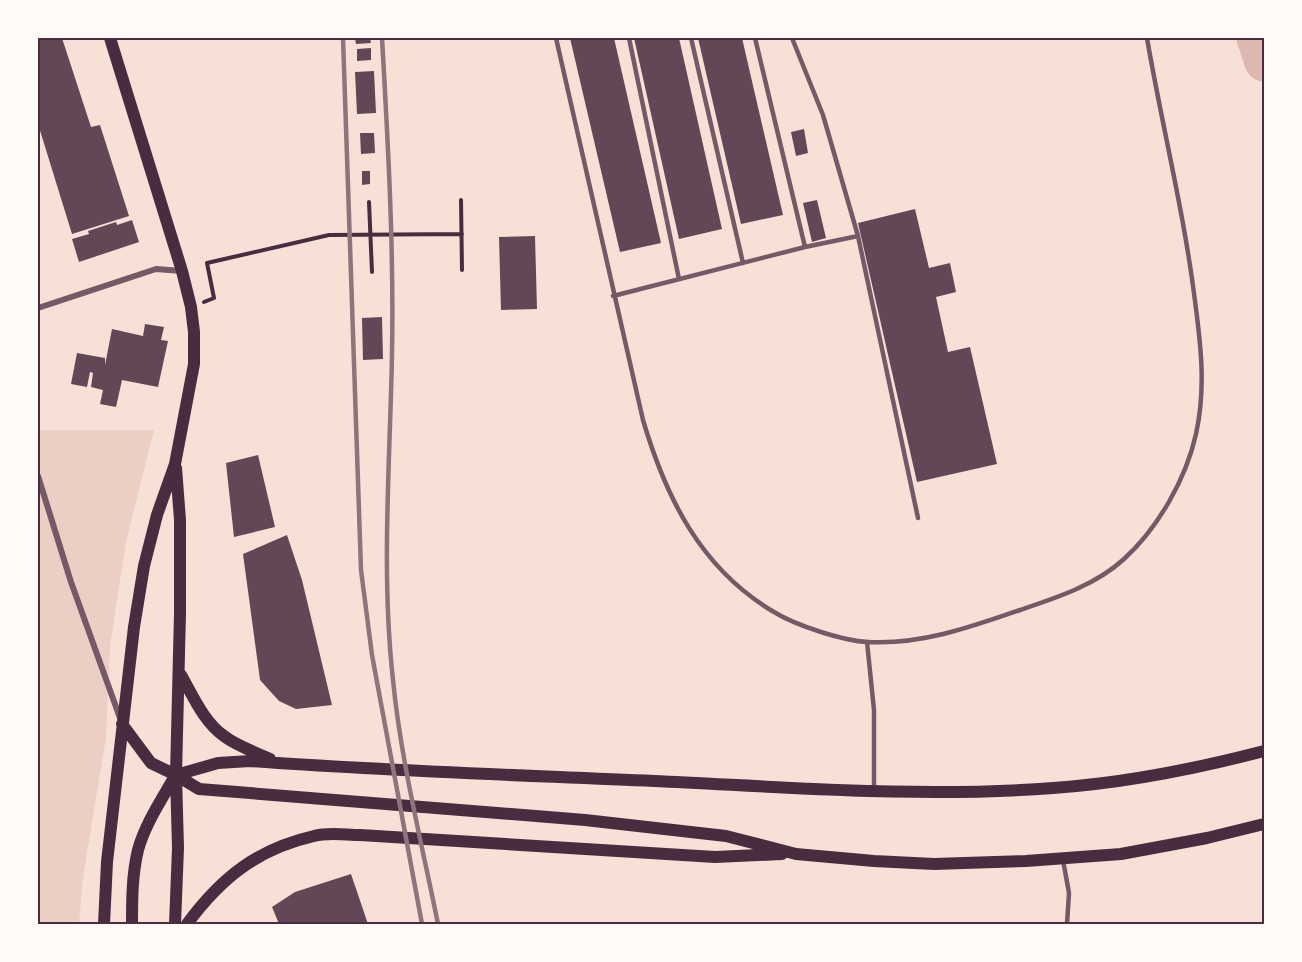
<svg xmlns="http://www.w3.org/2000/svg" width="1302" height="962" font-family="'Source Serif 4',serif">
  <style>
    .green { fill: #ebcfc5 }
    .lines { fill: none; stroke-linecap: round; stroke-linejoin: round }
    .river { stroke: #dcb8b0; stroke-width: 39 }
    .building { fill: #644757 }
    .path { stroke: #4a2c40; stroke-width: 4 }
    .service { stroke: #755966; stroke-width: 4.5 }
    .minor { stroke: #755966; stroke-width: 6 }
    .secondary { stroke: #4a2c40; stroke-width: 12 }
    .rail { stroke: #8f747c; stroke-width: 4.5 }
    .neatline { fill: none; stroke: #4a2c40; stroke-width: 2 }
  </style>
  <rect width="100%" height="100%" fill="#f7e1d7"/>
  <path class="green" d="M38 430H154L126 542 110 646 106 737 83 878 79 924H38Z"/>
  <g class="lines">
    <path class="river" d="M1256 38 1264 62"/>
  </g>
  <path class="building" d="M38 38H62L91 127 100 125 129 216 72 234 38 124Z
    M355 38H370L371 43 356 44Z
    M570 38H614L661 243 620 252Z
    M634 38H679L722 229 679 239Z
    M698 38H742L783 215 741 224Z
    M371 48V60L357 61V49Z
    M374 71 376 113 357 114 355 72Z
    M804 129 808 153 796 156 791 132Z
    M360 133H374L375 153 361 154Z
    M362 171H370V184L362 185Z
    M817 200 826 238 812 242 803 203Z
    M915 209 929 268 950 263 956 292 936 297 948 352 970 347 997 464 917 482 858 223Z
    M132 220 139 242 79 262 72 239 89 234 88 231 116 222 117 225Z
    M535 236 537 309 501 310 499 237Z
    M382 317 383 359 363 360 362 318Z
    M145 324 164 327 161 340 168 341 158 387 122 380 116 407 100 404 103 390 91 387 93 373 90 372 87 387 71 384 77 353 105 358V365L112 329 143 336Z
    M258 455 275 527 234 537 226 463Z
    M287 535 302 580 332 705 296 709 279 701 260 680 243 554Z
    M351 874 368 924H279L272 907 295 892Z"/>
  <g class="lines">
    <path class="path" d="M461 200 462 270
      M369 202 372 272
      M204 302 214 298 207 263 329 235 462 234"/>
    <path class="service" d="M556 38 643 420C666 498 701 569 774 612 795 625 843 641 868 642 921 645 971 627 1020 610 1056 598 1096 585 1124 559 1158 528 1186 479 1196 434 1206 389 1201 346 1195 301 1184 212 1162 126 1147 38
      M629 38 679 279
      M691 38 743 263
      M792 38 823 115 858 236 918 518
      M805 247 858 236
      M613 296 805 247 755 38
      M867 642 874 710V789
      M1063 860 1069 893 1067 924"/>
    <path class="minor" d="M38 308 156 269 182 271
      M38 476 71 582 120 718"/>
    <path class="secondary" d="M181 675C193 696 204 722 224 736 237 746 255 752 270 759
      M122 724 151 763 176 775 199 789 585 820 726 836 796 854 874 861 934 864 1026 861 1121 854 1207 838 1264 824
      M176 775 218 763 250 761C384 771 519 775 654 781 787 787 920 798 1053 788 1125 783 1195 769 1264 751
      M104 924 107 862 134 627 144 566 157 515 175 464 194 364V332L191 307 182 271 110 38
      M132 924C132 900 132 875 138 850 145 824 162 799 175 776
      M175 924 178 848 176 775 180 613V520L176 468
      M187 924C221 878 257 849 314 836 328 832 346 835 360 835L715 857 782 854"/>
    <path class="rail" d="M343 38 361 570 372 655 422 924
      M382 38C388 143 394 249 392 354 390 463 381 572 393 680 401 762 422 844 438 924"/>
  </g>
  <rect width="1302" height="962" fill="none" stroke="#fffaf5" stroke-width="78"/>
  <rect x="39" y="39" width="1224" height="884" class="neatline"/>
</svg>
